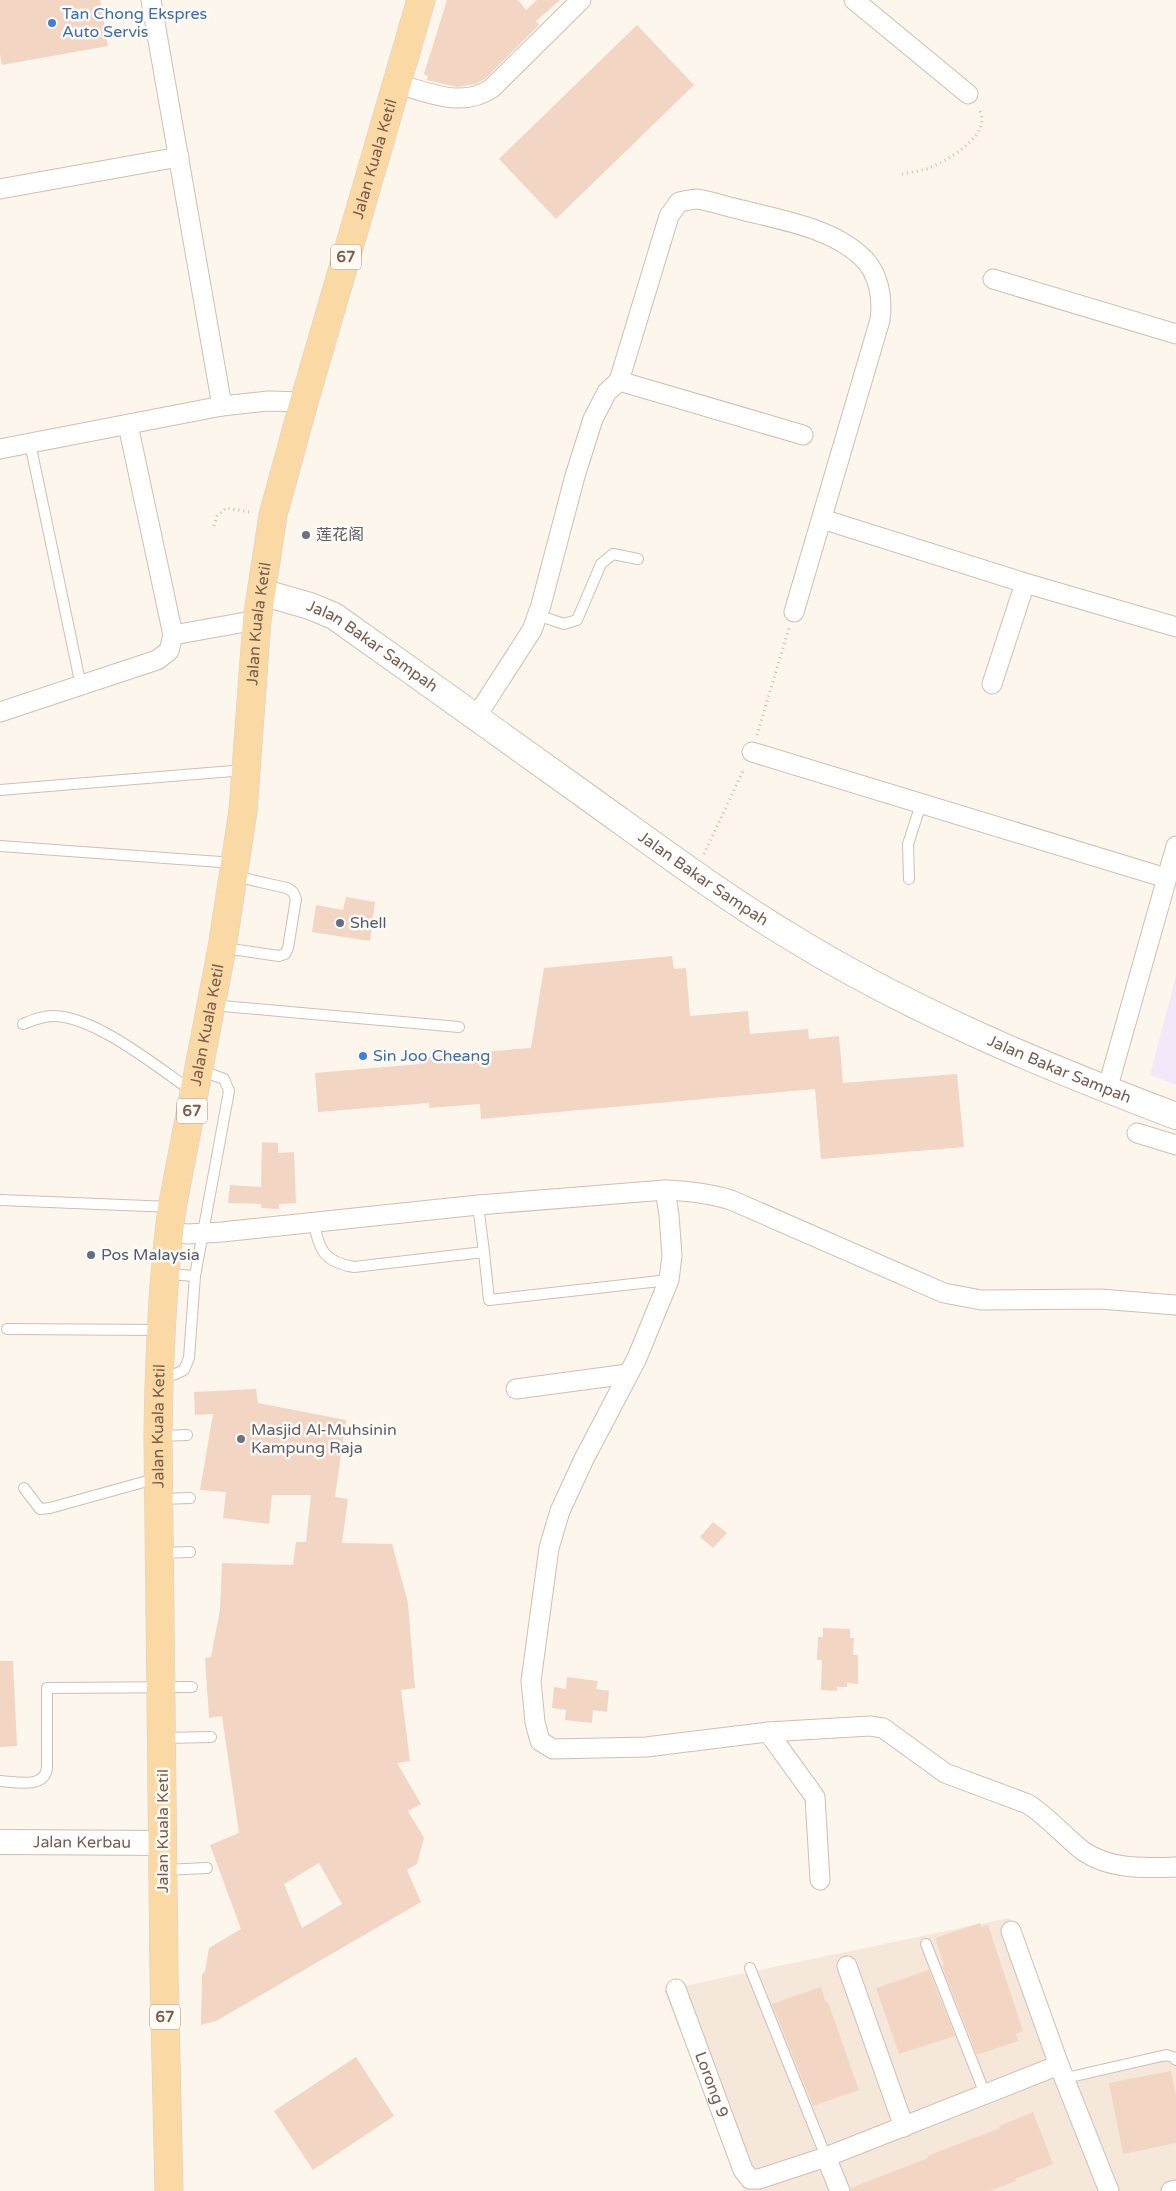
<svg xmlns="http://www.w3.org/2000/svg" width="1176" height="2191" font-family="'Varela Round','Noto Sans SC',sans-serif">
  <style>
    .residential { fill: #f5e8da }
    .education { fill: #f3e8fa }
    .building { fill: #f3d5c3; fill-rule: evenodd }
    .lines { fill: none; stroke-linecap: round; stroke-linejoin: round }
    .service-casing { stroke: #d1beb0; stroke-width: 12 }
    .minor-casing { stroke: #d1beb0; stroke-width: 21 }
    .tertiary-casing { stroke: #d1beb0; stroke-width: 26 }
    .secondary-casing { stroke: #d6c0b0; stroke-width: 28 }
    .primary-casing { stroke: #dad1cd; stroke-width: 29 }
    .path { stroke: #d9b8a5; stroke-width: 3; stroke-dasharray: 1 4; stroke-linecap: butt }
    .service { stroke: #fff; stroke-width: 10 }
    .minor { stroke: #fff; stroke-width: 19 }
    .tertiary { stroke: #fff; stroke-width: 24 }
    .secondary { stroke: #fff; stroke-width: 26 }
    .primary { stroke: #fbd9a5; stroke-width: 28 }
    .shop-dot { fill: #3f7fe0; stroke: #fffaf3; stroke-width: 2 }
    .worship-dot { fill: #6b7280; stroke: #fffaf3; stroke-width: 2 }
    .service-dot { fill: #5c6f8a; stroke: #fffaf3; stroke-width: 2 }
    .labels { text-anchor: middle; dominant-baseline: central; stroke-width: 5; stroke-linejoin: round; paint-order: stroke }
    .shield { fill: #fffaf3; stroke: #a28b7f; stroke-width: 1 }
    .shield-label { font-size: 15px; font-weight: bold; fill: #7a5c4d }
    .shop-label { font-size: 16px; fill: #366cbe; stroke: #fffaf3; text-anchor: start }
    .street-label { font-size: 16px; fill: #7a5c4d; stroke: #fffaf3 }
    .worship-label { font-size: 16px; fill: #5b616d; stroke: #fffaf3; text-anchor: start }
    .service-label { font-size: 16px; fill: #4e5e75; stroke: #fffaf3; text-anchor: start }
  </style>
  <rect width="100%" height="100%" fill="#fdf6ec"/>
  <path class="residential" d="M1009 1918 1071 2074 1176 2053V2191H744L664 1990Z"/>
  <path class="education" d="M1176 976V1085L1150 1075Z"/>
  <path class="building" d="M0 0H100L108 46 2 65 0 54Z
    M447 0H518L526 10 537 0H560L536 21 539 25 485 79 476 84 457 87 427 80 428 76 424 74Z
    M637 25 694 85 556 219 499 159Z
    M346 897 375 902 370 941 312 932 316 905 343 910Z
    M672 956 674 969 686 968 690 1016 748 1011 750 1034 808 1029 809 1039 839 1036 843 1083 957 1074 964 1147 821 1159 815 1089 481 1119 480 1104 429 1108V1103L318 1112 315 1073 420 1064V1057L531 1048 544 968Z
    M262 1142 278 1143V1153L294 1152 296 1203 279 1204V1209L261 1208V1204L228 1203 230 1185 261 1187Z
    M256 1389 258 1403 346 1420 335 1497 348 1499 342 1543 392 1544 408 1603 415 1688 401 1690 410 1761 397 1763 421 1804 408 1811 424 1838 417 1864 407 1870 421 1902 216 2021 201 2025 202 1974 205 1971 209 1948 241 1929 210 1845 239 1833 222 1716 209 1718 205 1658 211 1657 220 1610 222 1563 293 1565 296 1542H306L311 1495H272L269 1524 223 1518 226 1492 200 1490 213 1414 195 1415 194 1392ZM319 1863 342 1904 302 1928 284 1884Z
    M713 1522 727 1533 713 1548 700 1537Z
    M823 1628 850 1629V1638H854L853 1655H858V1684L847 1683V1687H837V1691L821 1690 822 1660H817L818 1637H823Z
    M0 1661H13L17 1746 0 1747Z
    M567 1677 598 1681 596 1689 609 1691 607 1712 593 1710 592 1723 565 1720 566 1710 552 1708 554 1687 566 1689Z
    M980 1923 981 1927 988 1925 1023 2031 1016 2034 1018 2041 977 2055 942 1966 944 1965 935 1938Z
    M929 1970 955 2036 899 2054 876 1988Z
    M821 1987 826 2003 828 2002 859 2090 813 2106 772 2004Z
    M356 2057 394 2116 313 2170 274 2111Z
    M1171 2071 1176 2096V2143L1123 2154 1109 2083Z
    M1033 2112 1053 2164 1015 2179 1016 2181 990 2191H851V2188L928 2158 927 2156 1000 2128 999 2126Z"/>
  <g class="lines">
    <defs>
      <path id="service" d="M30 443 81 686
        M537 615 564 624 577 620 601 564 613 554 638 559
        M0 790 245 770
        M0 846 234 863
        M909 879 908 844 921 804
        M224 948 279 956 285 954 288 948 296 899 293 892 287 888 234 876
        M211 1005 459 1027
        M23 1024C33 1020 42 1016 53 1016 95 1016 157 1067 192 1091
        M0 1200 171 1207
        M314 1223C319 1250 324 1262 354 1267L484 1252 478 1205
        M484 1252 489 1300 669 1280
        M167 1274 195 1276
        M7 1329 160 1330
        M160 1376 173 1375 184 1370 189 1358 195 1276 229 1091 224 1079 199 1070
        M159 1436 187 1435
        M24 1488 40 1509 50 1508 158 1478
        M161 1499 190 1498
        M161 1553 190 1552
        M163 1738 211 1737
        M0 1781C16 1782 46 1789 47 1767V1688L192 1687
        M164 1870 207 1868
        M926 1944 985 2094
        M750 1968 826 2157
        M1066 2078 1166 2055 1173 2057 1176 2060"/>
      <g id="minor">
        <path d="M151 0 222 406"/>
        <path d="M854 0 968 94"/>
        <path d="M397 84C428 92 462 109 492 88L581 0"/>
        <path d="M0 189 179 157"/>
        <path d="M993 279 1176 334"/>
        <path d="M619 381 669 216 679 202C685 201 692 199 698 199 713 202 728 207 742 210 781 220 832 228 862 257 879 273 883 298 880 320L794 612"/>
        <path d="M0 449 222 406 268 401 304 402"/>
        <path d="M822 519 1025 583 1176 627"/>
        <path d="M173 635 257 620"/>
        <path d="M992 684 1025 583"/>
        <path d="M0 712 157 660 169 651 173 635 128 425"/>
        <path d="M476 717 532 630 541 605 575 476 593 419 607 392 619 381 803 435"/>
        <path d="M752 752 1166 878"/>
        <path d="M1107 1090 1176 846"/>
        <path d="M1137 1133 1176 1145"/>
        <path d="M665 1190 669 1215 672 1256 669 1280 637 1358 584 1459 560 1511 549 1548 531 1681 535 1722 540 1741 553 1749 646 1747 768 1732 870 1726 883 1728 945 1773 1028 1804C1048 1817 1064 1836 1083 1851 1111 1870 1144 1868 1176 1867"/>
        <path d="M169 1232 188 1234 222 1232 478 1205 665 1190C689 1191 709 1193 731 1200L944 1293 981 1300 1100 1299 1176 1305"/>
        <path d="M516 1389 628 1374"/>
        <path d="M768 1732 815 1797 820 1880"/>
        <path d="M1011 1931 1059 2065"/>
        <path d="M847 1966 904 2127"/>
        <path id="s1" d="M676 1989 743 2170 750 2179H759L826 2157 1059 2065 1109 2191"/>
        <path d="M826 2157 840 2191"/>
        <path d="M1171 2191 1176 2190"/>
      </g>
      <g id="tertiary">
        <path id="s2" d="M0 1842 164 1843"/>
      </g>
      <g id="secondary">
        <path id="s3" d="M261 592 310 606 334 616C416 674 498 733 579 791 649 841 718 893 791 937 911 1011 1044 1066 1176 1116"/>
      </g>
      <g id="primary">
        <path id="s4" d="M169 2191 164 1973 158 1436C159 1359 162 1283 172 1208L222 948 243 811 257 620 273 515 304 402 421 0"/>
      </g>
    </defs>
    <use href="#service" class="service-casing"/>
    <use href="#minor" class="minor-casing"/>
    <use href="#tertiary" class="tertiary-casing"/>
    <use href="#secondary" class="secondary-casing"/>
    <use href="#primary" class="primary-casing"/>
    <path class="path" d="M902 174C911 172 921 171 929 168 945 162 982 140 982 120 982 116 980 112 979 108
      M214 526 217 516 226 508 250 512
      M757 735 789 628
      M704 854 744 769"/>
    <use href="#service" class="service"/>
    <use href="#minor" class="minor"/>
    <use href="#tertiary" class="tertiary"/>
    <use href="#secondary" class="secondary"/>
    <use href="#primary" class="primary"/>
  </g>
  <g class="shop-dot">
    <circle cx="52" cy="23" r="5"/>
    <circle cx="363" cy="1056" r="5"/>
  </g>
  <g class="worship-dot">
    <circle cx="306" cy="535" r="5"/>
    <circle cx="241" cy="1439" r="5"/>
  </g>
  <g class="service-dot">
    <circle cx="340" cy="923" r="5"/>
    <circle cx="91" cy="1255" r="5"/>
  </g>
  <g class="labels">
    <g class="shield">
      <rect x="331" y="244.5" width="30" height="25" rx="4"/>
      <rect x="177" y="1098.5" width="30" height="25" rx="4"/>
      <rect x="150" y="2004.5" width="30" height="25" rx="4"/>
    </g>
    <g class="shield-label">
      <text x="346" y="257">67</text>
      <text x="192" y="1111">67</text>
      <text x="165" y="2017">67</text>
    </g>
    <g class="shop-label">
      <text x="62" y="14">Tan Chong Ekspres<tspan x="62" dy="18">Auto Servis</tspan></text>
      <text x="373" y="1056">Sin Joo Cheang</text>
    </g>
    <g class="street-label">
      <text stroke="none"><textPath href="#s4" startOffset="2055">Jalan Kuala Ketil</textPath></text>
      <text stroke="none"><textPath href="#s4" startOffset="1575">Jalan Kuala Ketil</textPath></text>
      <text stroke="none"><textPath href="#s3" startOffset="125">Jalan Bakar Sampah</textPath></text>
      <text stroke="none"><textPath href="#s3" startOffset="530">Jalan Bakar Sampah</textPath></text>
      <text stroke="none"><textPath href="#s4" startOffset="1170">Jalan Kuala Ketil</textPath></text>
      <text stroke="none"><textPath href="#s3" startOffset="935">Jalan Bakar Sampah</textPath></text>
      <text stroke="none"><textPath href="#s4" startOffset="765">Jalan Kuala Ketil</textPath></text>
      <text transform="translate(163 1831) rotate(-90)">Jalan Kuala Ketil</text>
      <text stroke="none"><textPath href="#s2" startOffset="82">Jalan Kerbau</textPath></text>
      <text stroke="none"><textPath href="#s1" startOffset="102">Lorong 9</textPath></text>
    </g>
    <g class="worship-label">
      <text x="316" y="535">莲花阁</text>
      <text x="251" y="1430">Masjid Al-Muhsinin<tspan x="251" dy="18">Kampung Raja</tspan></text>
    </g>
    <g class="service-label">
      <text x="350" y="923">Shell</text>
      <text x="101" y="1255">Pos Malaysia</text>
    </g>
  </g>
</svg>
